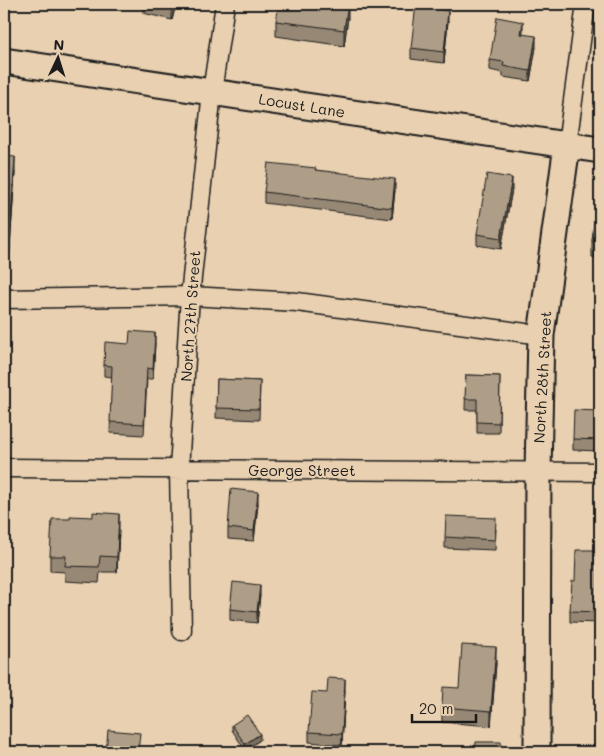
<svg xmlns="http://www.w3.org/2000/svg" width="604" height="756" font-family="Mali,sans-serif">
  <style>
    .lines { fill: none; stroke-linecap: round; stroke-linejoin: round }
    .street-casing { stroke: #1c1c1c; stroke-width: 21 }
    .secondary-casing { stroke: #1c1c1c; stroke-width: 29 }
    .street { stroke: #e8d0b0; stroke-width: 18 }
    .secondary { stroke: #e8d0b0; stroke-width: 25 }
    .wall { fill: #968874; stroke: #1c1c1c }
    .shaded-wall { fill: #7a6f5e; stroke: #1c1c1c }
    .building { fill: #af9e87; stroke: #1c1c1c }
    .labels { text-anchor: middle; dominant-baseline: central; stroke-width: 4; stroke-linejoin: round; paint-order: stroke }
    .street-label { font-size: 15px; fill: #1c1c1c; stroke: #e8d0b0 }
  </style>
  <rect width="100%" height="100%" fill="#e8d0b0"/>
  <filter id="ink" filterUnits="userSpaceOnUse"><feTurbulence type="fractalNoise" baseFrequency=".02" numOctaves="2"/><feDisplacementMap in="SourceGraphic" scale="10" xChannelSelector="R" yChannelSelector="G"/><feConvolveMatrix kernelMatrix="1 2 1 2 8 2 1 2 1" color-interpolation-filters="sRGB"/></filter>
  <g filter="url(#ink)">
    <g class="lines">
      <defs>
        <path id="street" d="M567 145 586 4
          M4 299 190 296 297 302 541 335
          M4 468 600 472
          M182 631 179 469 190 296 212 92 225 4"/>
        <path id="secondary" d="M4 61 600 150
          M537 752 538 471 541 335 567 145"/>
      </defs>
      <use href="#street" class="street-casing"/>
      <use href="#secondary" class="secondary-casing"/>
      <use href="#street" class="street"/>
      <use href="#secondary" class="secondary"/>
    </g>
    <path class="wall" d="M58 4H93V7Z
      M143 4H176L172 20 143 13Z
      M437 10 448 21 444 63 411 59V48Z
      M348 17 344 46 276 36V21Z
      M522 34 536 47 530 81 503 77V73L490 70V60Z
      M4 156 15 173 9 261H4Z
      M316 170 395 190 392 219 264 203V192Z
      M600 187V258L592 257V241Z
      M512 189 501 249 477 245V234Z
      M155 343 153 379H147L144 435 110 433 112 377 104 376V365L129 344Z
      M466 375 500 376 499 433H477V410H465Z
      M217 379 260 381 259 420 216 418Z
      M600 411V451L573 450V439Z
      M258 503 254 541 228 539V528Z
      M119 529 117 572H100L99 583 65 581V572L50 571V556Z
      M496 529 495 550 445 548V537Z
      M600 550V623L570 622V611L575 581Z
      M260 595 257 623 230 620V609Z
      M496 663 491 726 442 722V707L459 688Z
      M345 690 342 745 309 742V732L327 693Z
      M232 725 260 740 245 750 232 730Z"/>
    <path class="shaded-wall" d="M173 4H176L172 20V9Z
      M348 4V17L344 46V30Z
      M448 11V21L444 63V52Z
      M523 22V33L521 45V34Z
      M536 36V47L530 81V71Z
      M15 157V173L9 261V246Z
      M512 178V189L501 249V238Z
      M395 179V190L392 219V208Z
      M155 333V343L153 379V369Z
      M258 492V503L254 541V531Z
      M119 514V529L117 572V557Z
      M260 585V595L257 623V612Z
      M496 647V663L491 726V711Z
      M345 679V690L342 745V734Z
      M260 734V740L245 750V744Z"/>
    <path class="building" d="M150 4H173L172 9Z
      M279 4H348L344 30 276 21Z
      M416 4H437L436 9 448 11 444 52 411 48Z
      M497 17 523 22 521 34 536 36 530 71 503 66 504 62 490 60Z
      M4 156 15 157 9 246H4Z
      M268 163 316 168 315 170 395 179 392 208 264 192Z
      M487 174 512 178 501 238 477 234Z
      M598 187H600V242L592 241Z
      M130 331 155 333 153 369 147 368 144 424 110 422 112 366 104 365 105 342 129 344Z
      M466 375 500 376 499 423 477 422V399H465Z
      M217 379 260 381 259 409 216 408Z
      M574 410 600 411V440L573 439Z
      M231 489 258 492 254 531 228 528Z
      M93 512 119 514 117 557 100 556 99 567 65 566 66 556H50L52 519H70V516L93 517Z
      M446 516 496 518 495 540 445 537Z
      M576 550H600V612L570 611 572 581H575Z
      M233 582 260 585 257 612 230 609Z
      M462 645 496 647 491 711 442 707 443 687 459 688Z
      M328 678 345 679 342 734 309 732 312 692 327 693Z
      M247 715 260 734 245 744 232 725Z
      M108 730 140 733 138 752H106Z
      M476 742H501V752H475Z"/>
  </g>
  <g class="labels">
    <g class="street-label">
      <text transform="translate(302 105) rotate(9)">Locust Lane</text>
      <text transform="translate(190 316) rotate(-86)">North 27th Street</text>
      <text transform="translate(542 377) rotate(-87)">North 28th Street</text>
      <text x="302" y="470">George Street</text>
    </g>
  </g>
  <rect width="604" height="756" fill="none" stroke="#e8d0b0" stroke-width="20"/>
  <rect x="10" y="10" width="584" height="736" fill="none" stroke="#1c1c1c" stroke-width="2" filter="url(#ink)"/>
  <g transform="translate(58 58) rotate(4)" stroke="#e8d0b0" stroke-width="4" paint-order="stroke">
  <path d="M0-4L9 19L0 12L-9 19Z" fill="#1c1c1c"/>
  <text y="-8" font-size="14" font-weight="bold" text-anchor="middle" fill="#1c1c1c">N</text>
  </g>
  <path d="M412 714v8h64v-8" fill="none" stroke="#1c1c1c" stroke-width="2.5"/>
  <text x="419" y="714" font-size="15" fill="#1c1c1c" stroke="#e8d0b0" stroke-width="4" paint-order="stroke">20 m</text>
</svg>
